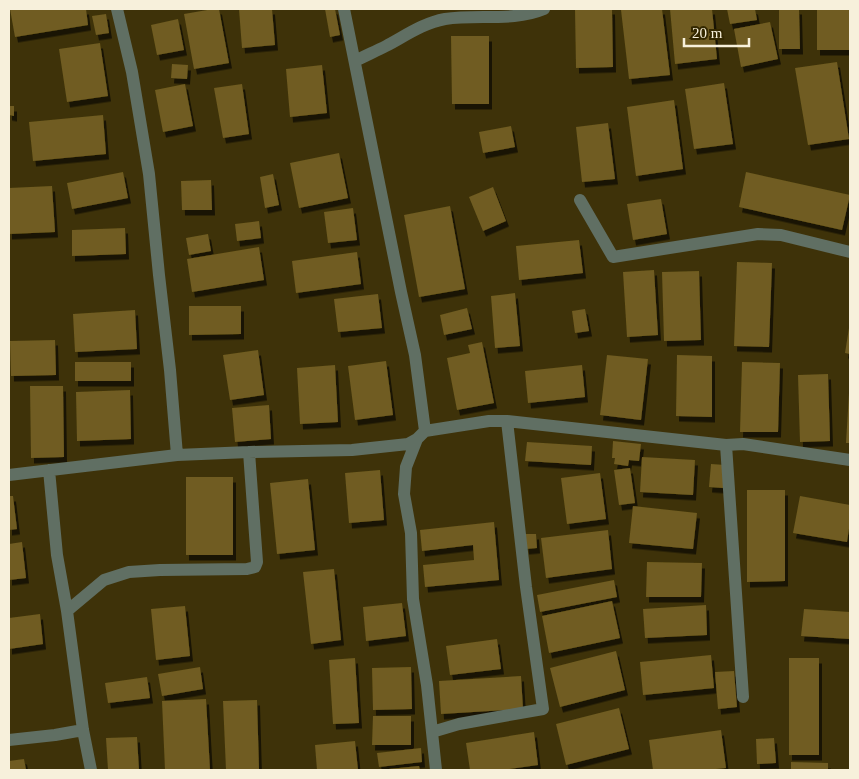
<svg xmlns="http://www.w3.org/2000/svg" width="859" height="779" font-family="Georgia,serif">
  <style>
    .building { fill: #6f5c20; filter: url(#shadow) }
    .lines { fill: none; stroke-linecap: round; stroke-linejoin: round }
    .minor { stroke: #606f63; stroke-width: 12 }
  </style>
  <defs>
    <filter id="shadow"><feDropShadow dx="3" dy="5.5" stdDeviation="0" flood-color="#0009"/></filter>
  </defs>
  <rect width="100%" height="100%" fill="#3e3209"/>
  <path class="building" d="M10 9H86L88 25 15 37Z
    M213 9H219L229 63 194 69 184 14Z
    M239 9H272L275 45 242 48Z
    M325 9H335L340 35 330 37Z
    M575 9H612L613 67 576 68Z
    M635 9H662L670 75 629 79 621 10Z
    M670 9H712L717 59 675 64Z
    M727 9H755L757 20 730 24Z
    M779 9H799L800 49H779Z
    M817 9H850V50H817Z
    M106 14 109 33 96 35 92 16Z
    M178 19 184 50 157 55 151 25Z
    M770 22 778 59 741 67 734 29Z
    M451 36H489V104H452Z
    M100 43 108 96 67 102 59 49Z
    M837 62 849 139 808 145 795 68Z
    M172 64 188 65 187 79 171 78Z
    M322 65 327 113 290 117 286 69Z
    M724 83 733 144 694 149 685 89Z
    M185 84 193 126 163 132 155 90Z
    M242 84 249 134 223 138 214 88Z
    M674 100 683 169 636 176 627 107Z
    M9 106H14V116L9 115Z
    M103 115 106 154 33 161 29 122Z
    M608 123 615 179 582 182 576 127Z
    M511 126 515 147 483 153 479 132Z
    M339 153 348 198 299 208 290 163Z
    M123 172 128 198 72 209 67 183Z
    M746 172 850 195 842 230 739 207Z
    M273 174 279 205 265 208 260 177Z
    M211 180 212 210H182L181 181Z
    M52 186 55 232 9 234V188Z
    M493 187 506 221 483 231 469 197Z
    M661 199 667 234 633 240 627 204Z
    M450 206 465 289 419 297 404 215Z
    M353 208 357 240 328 243 324 212Z
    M259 221 261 238 237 241 235 224Z
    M125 228 126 254 72 256V230Z
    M208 234 211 251 189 255 186 238Z
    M579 240 583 273 519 280 516 246Z
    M259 247 264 280 192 292 187 259Z
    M357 252 361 284 296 293 292 261Z
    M737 262 772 263 769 347 734 346Z
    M654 270 658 335 627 337 623 272Z
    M699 271 701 340 664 341 662 272Z
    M515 293 520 346 495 348 491 296Z
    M378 294 382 328 338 332 334 299Z
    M189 306H241V334L189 335Z
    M467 308 472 329 444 335 440 315Z
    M585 309 589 331 575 333 572 311Z
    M135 310 137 349 75 352 73 314Z
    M849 328H850V354L845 353Z
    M55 340 56 375 11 376 10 341Z
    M482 342 494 403 457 410 447 358 470 353 468 345Z
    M258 350 264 395 230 400 223 355Z
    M607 355 648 359 641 420 600 415Z
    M677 355 712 356V417L676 416Z
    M386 361 393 415 355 420 348 366Z
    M75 362H131V381H75Z
    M742 362 780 363 778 432H740Z
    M335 365 338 422 300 424 297 368Z
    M582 365 585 397 528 403 525 371Z
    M828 374 830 441 800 442 798 375Z
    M30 386H63L64 457 31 458Z
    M130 390 131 439 77 441 76 392Z
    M849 393H850V443H846Z
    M269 405 271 439 235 442 232 408Z
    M613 441 641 444 639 461 629 460 628 466 614 464 615 458H612Z
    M527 442 592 446 591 465 525 461Z
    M642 457 695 460 693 495 640 492Z
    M711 464 725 465 723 488 709 487Z
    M630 468 635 503 619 505 614 470Z
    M380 470 384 520 349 523 345 473Z
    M600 473 606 519 567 524 561 478Z
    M186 477H233V555H186Z
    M308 479 315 550 277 554 270 483Z
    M747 490H785V581L747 582Z
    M9 496H13L17 529 9 530Z
    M800 496 850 505V522L847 542 793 533Z
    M633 506 697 513 693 549 629 543Z
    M494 522 499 580 425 587 423 565 474 560 473 545 422 551 420 530Z
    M608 530 612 569 546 578 541 538Z
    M525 534H536L537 548 526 549Z
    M22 542 26 578 9 580V544Z
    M647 562 702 563 701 597H646Z
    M334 569 341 640 311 644 303 572Z
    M614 580 617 597 540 612 537 595Z
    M612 601 620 638 549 653 542 616Z
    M402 603 406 636 366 641 363 607Z
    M706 605 707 635 645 638 643 609Z
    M185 606 190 656 156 660 151 609Z
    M804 609 850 612V639L801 636Z
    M40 614 43 644 9 649V618Z
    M497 639 501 669 450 675 446 646Z
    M616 651 625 690 560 707 550 668Z
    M711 655 714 688 643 695 640 662Z
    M355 658 359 723 333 724 329 660Z
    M789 658H819V755H789Z
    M200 667 203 689 162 696 158 674Z
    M411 667 412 709 373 710 372 668Z
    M734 671 737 707 718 709 715 672Z
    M521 676 523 709 441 714 439 681Z
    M147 677 150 698 108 703 105 683Z
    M206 699 210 770H165L162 701Z
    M257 700 259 769 226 770 223 701Z
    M619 708 629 749 566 765 556 724Z
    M373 716H411V745H372Z
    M721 730 726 768 706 770H653L649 740Z
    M534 732 538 765 502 770H470L466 743Z
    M137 737 139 770H108L106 738Z
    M774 738 776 763 757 764 756 739Z
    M355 741 358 770H317L315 745Z
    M421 748 422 762 379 767 377 753Z
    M24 759 26 770H9V761Z
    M791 762 828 763V770H791Z
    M419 766 420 770H389V769Z"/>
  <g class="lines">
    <path class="minor" d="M117 9 132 72 149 174 159 275 170 370 177 455
      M344 9 401 292 415 355 425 431
      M355 61C365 56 376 51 386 46 405 36 423 23 445 19 478 14 513 22 544 9
      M580 200 613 257 758 234 781 235 850 252
      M417 439 406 467 404 494 411 533 413 599 427 685 436 770
      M726 445 743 697
      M49 470 57 555 67 611 83 730 91 770
      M9 475 177 455 249 452 352 450 408 444 417 439 425 431 489 421H507L726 445 743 444 850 460
      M67 611 104 580 129 572 160 570 247 569 255 567 257 562 249 452
      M432 732 459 724 543 709 526 587 507 421
      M9 740 55 735 83 730"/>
  </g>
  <rect width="859" height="779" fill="none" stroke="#f7f0db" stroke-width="20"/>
  <path d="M684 38v8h65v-8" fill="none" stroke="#f7f0db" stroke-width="2.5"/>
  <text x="692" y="38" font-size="15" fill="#f7f0db" stroke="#342800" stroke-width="4" paint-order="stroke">20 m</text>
</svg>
